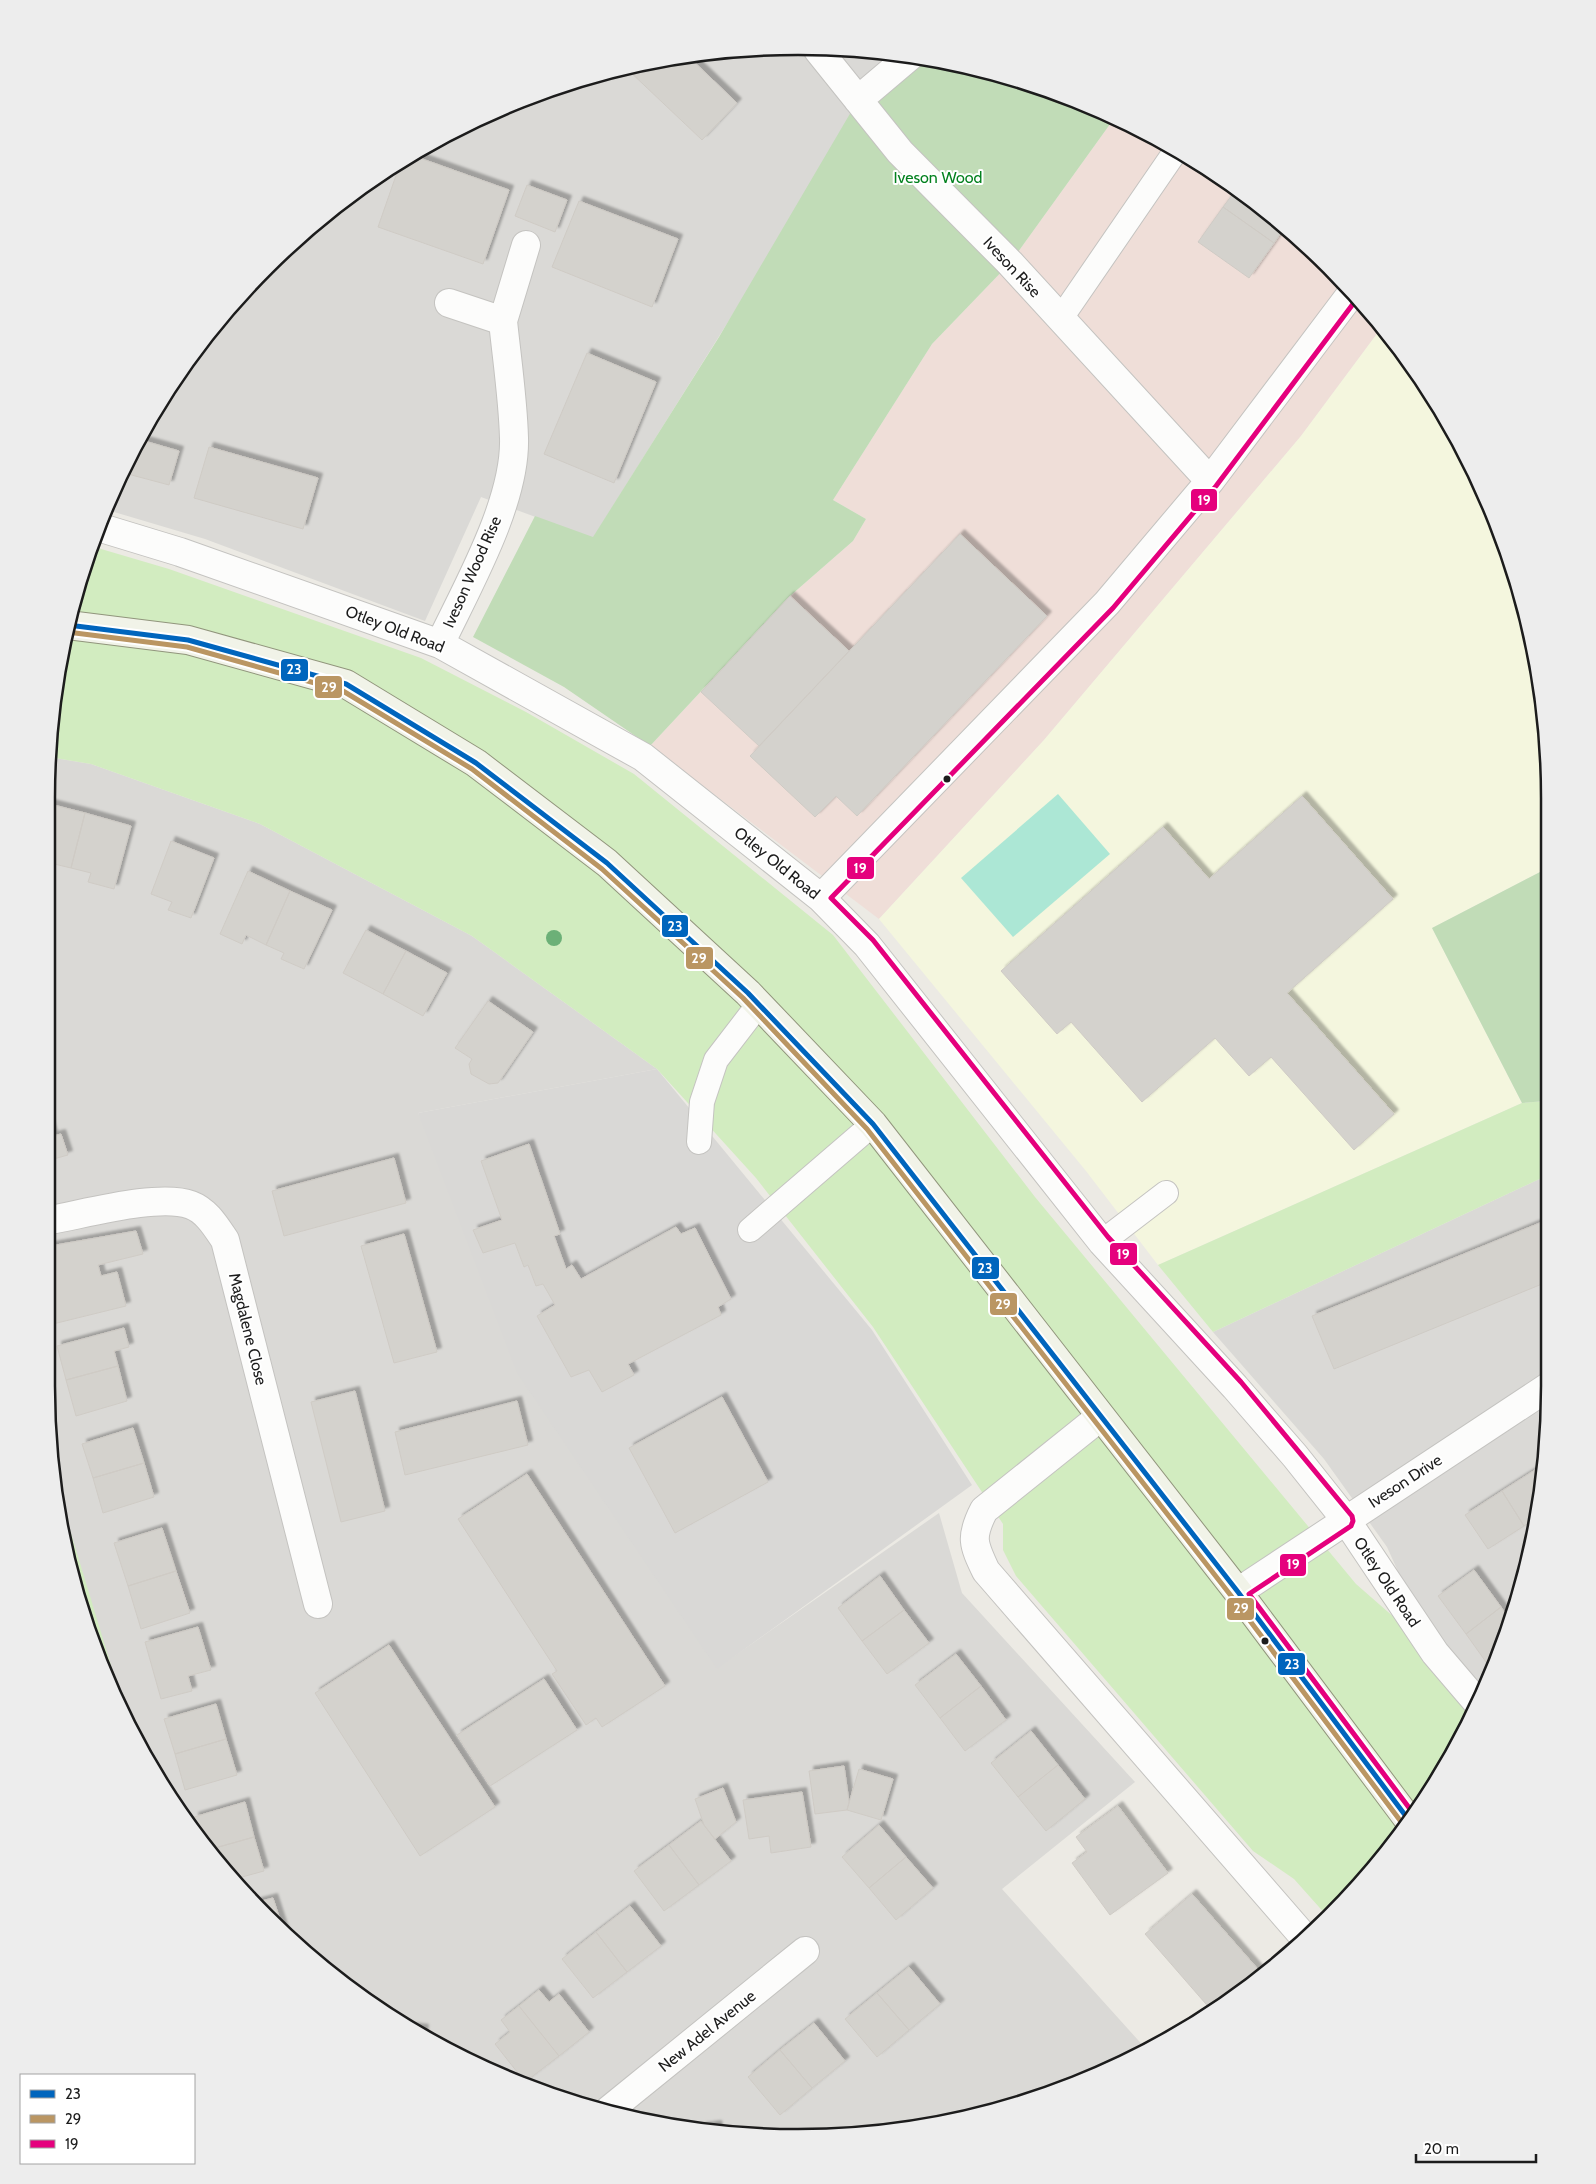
<svg xmlns="http://www.w3.org/2000/svg" width="1596" height="2184" font-family="Cabin,sans-serif">
  <style>
    .residential { fill: #dad9d6 }
    .commercial { fill: #efded8 }
    .education { fill: #f4f6de }
    .religious { fill: #d9d8d6 }
    .grass { fill: #d2ecc0 }
    .forest { fill: #c1dcb7 }
    .pitch { fill: #ace7d5 }
    .building { fill: #d4d2cd; stroke: #cfcbc5; filter: url(#shadow) }
    .lines { fill: none; stroke-linecap: round; stroke-linejoin: round }
    .lane-casing { stroke: #c4c3c0; stroke-width: 26 }
    .street-casing { stroke: #c4c3c0; stroke-width: 30 }
    .secondary-casing { stroke: #91957c; stroke-width: 30 }
    .lane { stroke: #fcfcfb; stroke-width: 24 }
    .street { stroke: #fcfcfb; stroke-width: 28 }
    .secondary { stroke: #f1f3e8; stroke-width: 28 }
    .bus-1-casing { stroke: #fff; stroke-width: 9 }
    .bus-2-casing { stroke: #fff; stroke-width: 9 }
    .bus-3-casing { stroke: #fff; stroke-width: 9 }
    .bus-1 { stroke: #0065bd; stroke-width: 5 }
    .bus-2 { stroke: #ba9663; stroke-width: 5 }
    .bus-3 { stroke: #e5007d; stroke-width: 5 }
    .tree { fill: #6cb077 }
    .bus-dot { fill: #1c1c1c; stroke: #fff; stroke-width: 2 }
    .labels { text-anchor: middle; dominant-baseline: central; stroke-width: 4; stroke-linejoin: round; paint-order: stroke }
    .park-label { font-size: 16px; fill: #03811e; stroke: #fff }
    .street-label { font-size: 16px; fill: #1c1c1c; stroke: #fff }
    .rim { fill: none; stroke: #1c1c1c; stroke-width: 2.5 }
    .line-badge { stroke: #fff; stroke-width: 2 }
    .badge-label { font-size: 14px; text-anchor: middle; font-weight: bold; fill: #fff }
  </style>
  <defs>
    <filter id="shadow"><feDropShadow dx="4.5" dy="-4.5" stdDeviation="1" flood-color="#0004"/></filter>
  </defs>
  <rect width="100%" height="100%" fill="#eceae4"/>
  <path class="residential" d="M749 48 896 53 593 538 481 497 425 621 205 539 104 509 173 381 233 302 340 202 465 124 603 72Z
    M49 757 91 764 260 824 472 936 657 1069 418 1113 717 1668 939 1513 962 1593 1135 1782 1002 1889 1147 2050 1086 2080 993 2112 896 2131 798 2138 700 2131 557 2098 466 2060 381 2011 302 1951 233 1881 173 1803 128 1726 53 1474 46 798Z
    M1546 1176 1548 1435 1535 1532 1510 1627 1476 1701 1435 1653 1387 1547 1324 1459 1213 1332Z"/>
  <path class="commercial" d="M1113 120 1174 147 1293 233 1382 327 1301 436 1044 740 879 919 650 746 790 596 853 541 866 519 833 500 932 344 1010 263Z"/>
  <path class="education" d="M1382 327 1394 340 1449 422 1492 510 1524 603 1543 700 1544 870 1432 928 1522 1103 1158 1265 1086 1171 879 919 1044 740 1301 436Z"/>
  <path class="religious" d="M657 1069 872 1330 972 1485 717 1669 517 1373 418 1113Z"/>
  <path class="grass" d="M91 546 169 569 421 658 526 712 634 774 833 935 1035 1197 1356 1584 1435 1653 1476 1701 1449 1762 1363 1881 1327 1916 1294 1879 1253 1851 1016 1576 1003 1550V1524L873 1327 756 1178 657 1069 472 936 260 824 91 764 49 757 53 700 72 604Z
    M1546 1101V1176L1213 1332 1158 1265 1522 1103Z
    M53 1474 120 1695 128 1726 72 1581Z"/>
  <path class="forest" d="M910 56 1039 86 1113 120 1010 263 932 344 833 500 866 519 853 541 790 596 650 746 564 687 473 637 535 516 593 537 719 337 858 100Z
    M1544 870 1546 1101 1522 1103 1432 928Z"/>
  <path class="pitch" d="M1058 794 1110 854 1013 937 961 878Z"/>
  <path class="building" d="M690 58 737 103 702 140 626 68Z
    M414 156 509 190 483 264 378 227 400 164Z
    M527 185 567 200 555 232 515 216Z
    M1235 191 1285 227 1274 243 1223 207Z
    M579 201 678 239 652 307 552 267Z
    M1223 207 1274 243 1249 278 1198 242Z
    M587 353 656 382 614 483 544 454Z
    M141 440 179 451 169 485 124 473Z
    M209 447 318 478 303 529 194 498Z
    M960 534 1047 616 857 816 836 796 815 817 750 756Z
    M790 596 849 651 759 746 701 692Z
    M1302 796 1393 899 1287 993 1394 1114 1354 1150 1271 1057 1249 1076 1215 1038 1142 1102 1071 1022 1057 1034 1001 971 1163 827 1209 879Z
    M46 803 85 813 71 868 50 863 47 872Z
    M85 813 131 826 114 889 88 882 91 873 71 868Z
    M171 841 214 858 191 918 168 910 172 902 151 894Z
    M248 871 290 891 266 945 246 935 242 944 220 934Z
    M290 891 332 910 304 969 281 959 284 953 266 945Z
    M366 930 406 951 383 994 343 973Z
    M406 951 447 973 423 1016 383 994Z
    M488 1001 533 1032 498 1083 489 1084 471 1074 469 1064 472 1059 455 1048Z
    M49 1123 53 1136 61 1134 68 1155 50 1160Z
    M529 1144 560 1234 554 1236 566 1269 572 1265 581 1279 676 1227 681 1234 695 1228 731 1299 718 1307 721 1315 628 1364 634 1375 602 1392 589 1370 571 1377 537 1316 555 1305 543 1284 536 1286 528 1265 524 1267 515 1243 483 1253 473 1230 502 1220 481 1161Z
    M394 1158 406 1203 284 1236 272 1191Z
    M1547 1220V1282L1334 1369 1312 1316Z
    M136 1231 143 1254 98 1265 101 1276 117 1272 126 1306 53 1324 50 1246Z
    M404 1234 437 1352 394 1363 361 1246Z
    M124 1328 129 1347 114 1351 118 1366 66 1380 57 1346Z
    M118 1366 127 1401 76 1416 66 1380Z
    M355 1391 385 1511 341 1522 311 1402Z
    M722 1397 768 1482 675 1533 629 1448Z
    M517 1401 528 1445 405 1475 395 1432Z
    M133 1428 144 1463 93 1478 82 1444Z
    M144 1463 154 1497 103 1513 93 1478Z
    M1538 1468 1543 1475 1537 1518 1524 1526 1502 1491Z
    M527 1474 665 1686 602 1727 596 1718 586 1725 552 1674 557 1671 458 1519Z
    M1502 1491 1524 1526 1488 1549 1465 1515Z
    M162 1528 176 1571 128 1586 114 1543Z
    M1474 1570 1501 1607 1466 1634 1438 1596Z
    M176 1571 190 1613 141 1629 128 1586Z
    M880 1576 904 1610 862 1641 838 1608Z
    M1501 1607 1511 1622 1491 1669 1466 1634Z
    M904 1610 929 1643 887 1674 862 1641Z
    M198 1627 211 1670 188 1676 192 1691 161 1699 145 1642Z
    M389 1645 495 1807 420 1856 315 1693Z
    M956 1654 981 1686 940 1718 915 1685Z
    M544 1679 577 1730 490 1786 457 1735Z
    M981 1686 1006 1720 965 1751 940 1718Z
    M216 1704 226 1739 175 1754 164 1719Z
    M1031 1731 1058 1765 1018 1797 991 1763Z
    M226 1739 237 1775 185 1790 175 1754Z
    M1058 1765 1085 1799 1046 1831 1018 1797Z
    M844 1766 849 1802 847 1810 815 1814 809 1771Z
    M859 1769 893 1779 881 1820 847 1810Z
    M723 1788 736 1822 715 1839 704 1825 695 1799Z
    M802 1792 811 1847 771 1853 769 1836 749 1839 743 1800Z
    M245 1802 254 1837 208 1850 200 1838 194 1817Z
    M1118 1806 1168 1873 1110 1915 1072 1863 1087 1852 1076 1837Z
    M701 1821 731 1861 699 1885 669 1845Z
    M879 1825 906 1857 869 1888 842 1857Z
    M254 1837 264 1871 231 1880 208 1850Z
    M669 1845 699 1885 664 1911 634 1871Z
    M906 1857 933 1888 896 1920 869 1888Z
    M1192 1894 1263 1975 1212 2011 1145 1934Z
    M273 1898 284 1932 254 1903Z
    M630 1906 661 1946 627 1972 596 1932Z
    M596 1932 627 1972 593 1998 562 1959Z
    M909 1967 940 2004 909 2030 877 1993Z
    M539 1990 549 2002 559 1994 589 2032 559 2056 519 2006Z
    M877 1993 909 2030 877 2057 845 2019Z
    M519 2006 559 2056 525 2082 495 2044 510 2032 501 2020Z
    M814 2023 845 2061 812 2088 780 2050Z
    M408 2027 424 2029 423 2036Z
    M780 2050 812 2088 780 2115 748 2077Z
    M717 2125 719 2133 689 2129Z"/>
  <g class="lines">
    <defs>
      <path id="lane" d="M1061 318 1177 149
        M699 1142 702 1102 716 1060 759 1004
        M750 1230 873 1124
        M1102 1242 1166 1193"/>
      <path id="street" d="M818 50 900 152 1010 263 1210 481
        M858 100 910 56
        M503 321 526 245
        M98 527 180 552 440 644 643 757 821 898 867 945 1102 1242 1235 1387 1295 1456 1346 1520 1435 1653 1476 1701
        M440 644C467 587 516 502 514 438 513 400 507 360 503 321L449 303
        M821 898 1107 603 1210 481 1351 294
        M50 1220C85 1214 159 1193 191 1205 207 1211 216 1227 225 1240L318 1604
        M1100 1417 984 1510C970 1537 973 1544 986 1571L1304 1937
        M1238 1592 1548 1387
        M609 2110 805 1951"/>
      <path id="secondary" d="M68 625 188 640 346 684 476 763 607 863 748 993 873 1124 1238 1592 1408 1819"/>
    </defs>
    <use href="#lane" class="lane-casing"/>
    <use href="#street" class="street-casing"/>
    <use href="#secondary" class="secondary-casing"/>
    <use href="#lane" class="lane"/>
    <use href="#street" class="street"/>
    <use href="#secondary" class="secondary"/>
    <defs>
      <path id="bus-1" d="M68 625 188 640 346 684 476 763 607 863 748 993 873 1124 1238 1592 1408 1819"/>
      <path id="bus-2" d="M67 632 187 647 343 691 472 769 602 869 743 998 867 1129 1232 1597 1402 1823"/>
      <path id="bus-3" d="M1356 300 1216 486 1113 608 831 898 873 940 1108 1237 1241 1382 1352 1516 1353 1521 1351 1526 1249 1594 1413 1813"/>
    </defs>
    <use href="#bus-1" class="bus-1-casing"/>
    <use href="#bus-2" class="bus-2-casing"/>
    <use href="#bus-3" class="bus-3-casing"/>
    <use href="#bus-1" class="bus-1"/>
    <use href="#bus-2" class="bus-2"/>
    <use href="#bus-3" class="bus-3"/>
  </g>
  <circle class="tree" cx="554" cy="938" r="8"/>
  <g class="bus-dot">
    <circle cx="947" cy="779" r="4.5"/>
    <circle cx="1265" cy="1641" r="4.5"/>
  </g>
  <g class="labels">
    <g class="park-label">
      <text x="938" y="177">Iveson Wood</text>
    </g>
    <g class="street-label">
      <text transform="translate(1012 267) rotate(47)">Iveson Rise</text>
      <text transform="translate(472 572) rotate(-66)">Iveson Wood Rise</text>
      <text transform="translate(395 629) rotate(21)">Otley Old Road</text>
      <text transform="translate(777 863) rotate(39)">Otley Old Road</text>
      <text transform="translate(248 1329) rotate(76)">Magdalene Close</text>
      <text transform="translate(1405 1481) rotate(-33)">Iveson Drive</text>
      <text transform="translate(1387 1582) rotate(56)">Otley Old Road</text>
      <text transform="translate(707 2031) rotate(-39)">New Adel Avenue</text>
    </g>
  </g>
  <path d="M0 0H1596V2184H0ZM798 55H798A743 743 0 0 1 1541 798V1386A743 743 0 0 1 798 2129H798A743 743 0 0 1 55 1386V798A743 743 0 0 1 798 55Z" fill="#ededed" fill-rule="evenodd"/>
  <path class="rim" d="M798 55H798A743 743 0 0 1 1541 798V1386A743 743 0 0 1 798 2129H798A743 743 0 0 1 55 1386V798A743 743 0 0 1 798 55Z"/>
  <g class="line-badge">
    <rect x="1190" y="488" width="28" height="24" rx="5" fill="#e5007d"/>
    <rect x="280" y="658" width="29" height="24" rx="5" fill="#0065bd"/>
    <rect x="314" y="675" width="29" height="24" rx="5" fill="#ba9663"/>
    <rect x="846" y="856" width="29" height="24" rx="5" fill="#e5007d"/>
    <rect x="661" y="914" width="28" height="24" rx="5" fill="#0065bd"/>
    <rect x="685" y="946" width="29" height="24" rx="5" fill="#ba9663"/>
    <rect x="1109" y="1242" width="29" height="24" rx="5" fill="#e5007d"/>
    <rect x="971" y="1256" width="29" height="24" rx="5" fill="#0065bd"/>
    <rect x="989" y="1292" width="29" height="24" rx="5" fill="#ba9663"/>
    <rect x="1279" y="1553" width="28" height="24" rx="5" fill="#e5007d"/>
    <rect x="1226" y="1597" width="29" height="24" rx="5" fill="#ba9663"/>
    <rect x="1277" y="1652" width="29" height="24" rx="5" fill="#0065bd"/>
  </g>
  <g class="badge-label">
    <text x="1204" y="505">19</text>
    <text x="294" y="674">23</text>
    <text x="329" y="692">29</text>
    <text x="860" y="873">19</text>
    <text x="675" y="931">23</text>
    <text x="699" y="963">29</text>
    <text x="1123" y="1259">19</text>
    <text x="985" y="1273">23</text>
    <text x="1003" y="1309">29</text>
    <text x="1293" y="1569">19</text>
    <text x="1241" y="1613">29</text>
    <text x="1292" y="1669">23</text>
  </g>
  <rect x="20" y="2074" width="175" height="90" fill="#ffffff" stroke="#a4a4a4"/>
  <rect x="30" y="2090" width="25" height="8" fill="#0065bd" stroke="#a4a4a4"/>
  <text x="65" y="2099" font-size="15" fill="#1c1c1c">23</text>
  <rect x="30" y="2115" width="25" height="8" fill="#ba9663" stroke="#a4a4a4"/>
  <text x="65" y="2124" font-size="15" fill="#1c1c1c">29</text>
  <rect x="30" y="2140" width="25" height="8" fill="#e5007d" stroke="#a4a4a4"/>
  <text x="65" y="2149" font-size="15" fill="#1c1c1c">19</text>
  <path d="M1416 2154v8h120v-8" fill="none" stroke="#1c1c1c" stroke-width="2.5"/>
  <text x="1424" y="2154" font-size="15" fill="#1c1c1c" stroke="#ffffff" stroke-width="4" paint-order="stroke">20 m</text>
</svg>
